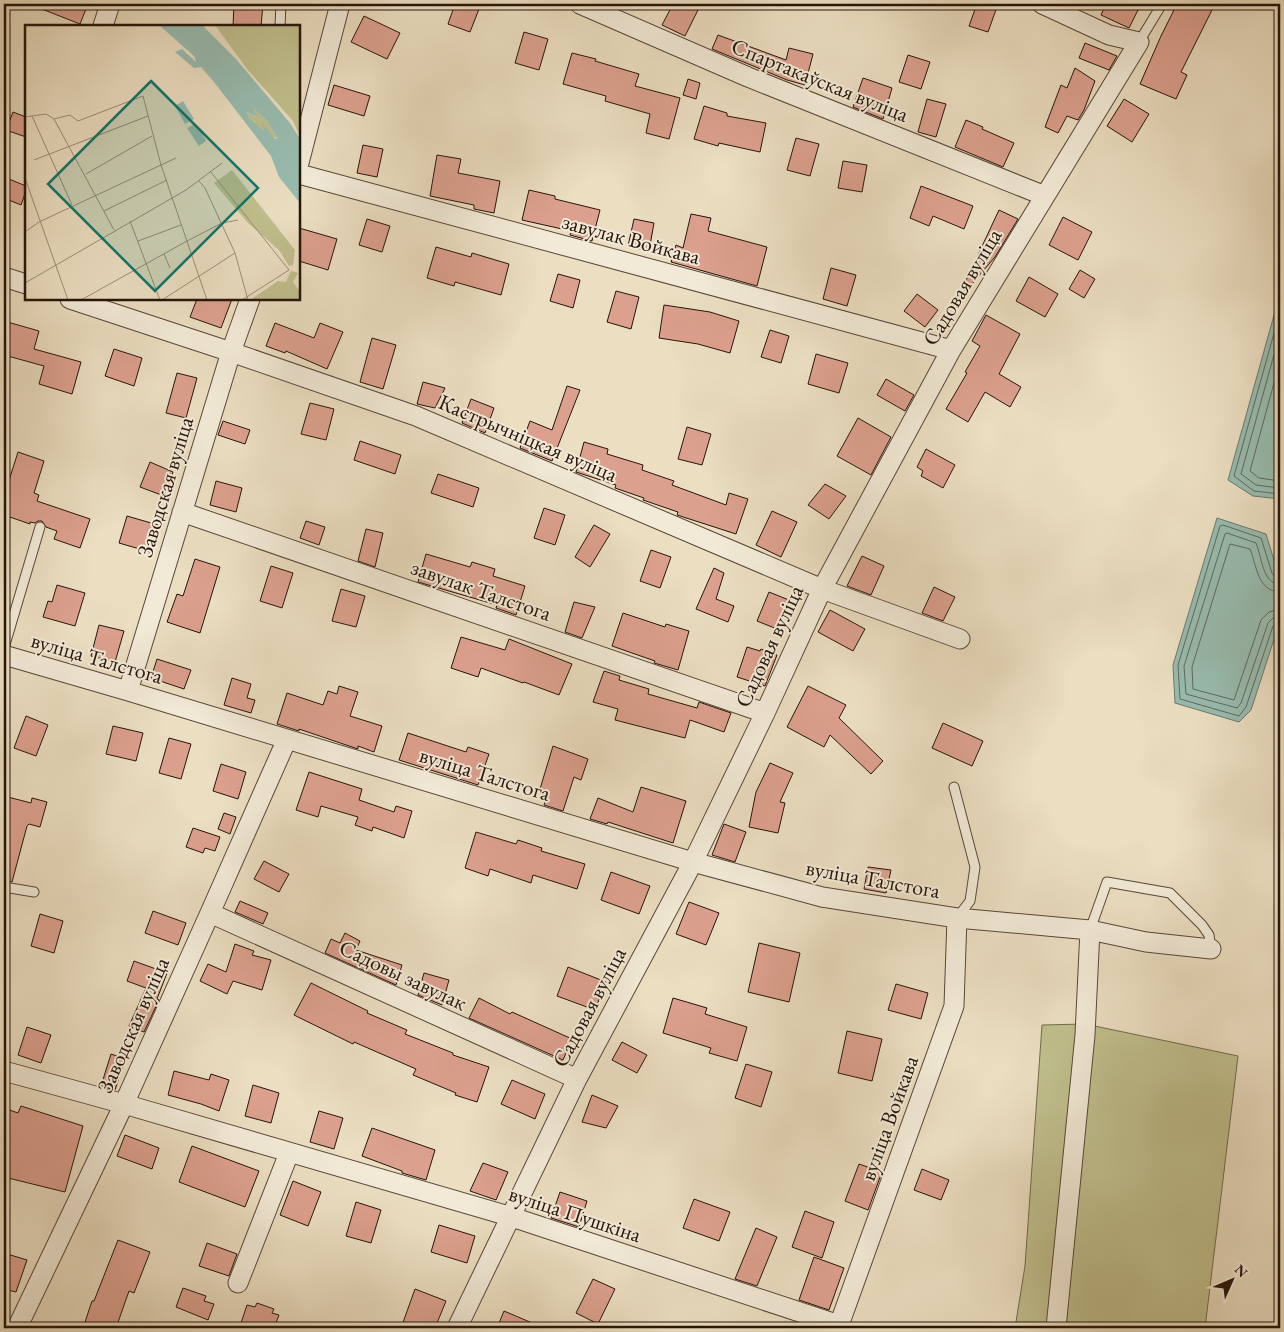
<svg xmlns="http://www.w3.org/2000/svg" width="1284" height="1332" font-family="'EB Garamond',serif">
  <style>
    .green { fill: #c0bf8d; stroke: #736a4c }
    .water { fill: #98bcb0; stroke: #6a796e }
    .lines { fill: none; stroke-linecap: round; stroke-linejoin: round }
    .shore { stroke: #5f685d; stroke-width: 1 }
    .building { fill: #dca08e; stroke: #26150a }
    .service-casing { stroke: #574738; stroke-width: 11 }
    .minor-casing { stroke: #574738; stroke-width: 21 }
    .service { stroke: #f2ead7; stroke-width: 9 }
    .minor { stroke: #f2ead7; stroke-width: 19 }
    .labels { text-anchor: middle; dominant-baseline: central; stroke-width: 4; stroke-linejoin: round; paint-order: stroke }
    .street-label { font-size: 22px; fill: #26150a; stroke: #f2ead7 }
    .inset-road { fill: none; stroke: #9c8e78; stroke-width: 1 }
    .view { fill: #0f766e; fill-opacity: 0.15; stroke: #0f766e; stroke-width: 2.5 }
    .inset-edge { fill: none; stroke: #26150a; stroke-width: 2.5 }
  </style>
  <rect width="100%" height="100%" fill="#ebdec1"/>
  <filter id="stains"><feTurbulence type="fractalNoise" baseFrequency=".004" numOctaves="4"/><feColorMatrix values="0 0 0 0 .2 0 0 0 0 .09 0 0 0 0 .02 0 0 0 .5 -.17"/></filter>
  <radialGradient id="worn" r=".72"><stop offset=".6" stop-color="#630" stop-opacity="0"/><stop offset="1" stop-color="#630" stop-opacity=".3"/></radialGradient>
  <path class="green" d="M1085 1024 1238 1056 1205 1328H1015L1025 1266 1042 1025Z"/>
  <path class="water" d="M1280 306V499L1253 496 1228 480 1276 308Z
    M1217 518 1266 534 1277 570 1280 577V621L1251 710 1239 722 1175 703 1173 665Z"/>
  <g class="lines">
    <path class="shore" d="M1280 312 1234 476 1254 491 1280 494
      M1280 333 1241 474 1256 485 1280 488
      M1280 361 1250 471 1259 478 1280 481
      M1280 578 1275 577 1272 573 1261 538 1223 525 1220 526 1178 665 1180 699 1239 716 1246 707 1273 626 1276 623H1280
      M1280 585C1262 583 1262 557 1256 543L1227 533 1225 534 1184 666 1186 694 1237 708 1241 703 1268 623 1273 618 1280 617
      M1280 592C1257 591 1257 566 1250 549L1230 544 1192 667 1193 689 1234 700 1261 620 1269 612 1280 609"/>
  </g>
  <path class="building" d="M29 4H88L80 24Z
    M234 4H263L261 26H233Z
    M455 4H481L470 32 448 24Z
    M673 4H701L685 36 662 25Z
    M977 4H998L988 32 969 26Z
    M1106 4H1141L1129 28 1101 15Z
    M1177 4H1215L1181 72 1187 75 1176 99 1140 84 1161 36Z
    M364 16 400 33 387 59 351 42Z
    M524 32 548 39 539 70 515 63Z
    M718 35 786 60 789 48 813 54 805 85 787 80 712 49Z
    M1085 43 1117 56 1109 70 1079 58Z
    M572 53 596 59 595 61 639 74 635 86 680 98 669 139 646 133 650 114 605 101 606 96 563 84Z
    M908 55 930 62 921 89 899 82Z
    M1075 68 1095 81 1084 110 1078 120 1067 116 1058 133 1045 127 1061 85 1067 88Z
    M863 78 892 88 883 119 853 107Z
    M688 79 700 83 696 99 683 95Z
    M334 85 370 96 364 116 328 105Z
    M927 99 946 104 936 137 918 132Z
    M1124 99 1149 114 1132 142 1107 126Z
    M704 106 727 113V116L766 123 760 152 719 143 718 146 694 139Z
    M13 112 26 117V137L6 130Z
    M966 120 983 127 982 129 1014 143 1003 167 955 147Z
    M796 138 819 144 810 176 787 170Z
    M363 145 383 149 377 177 357 173Z
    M437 155 461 159 458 173 500 181 494 213 474 209V205L430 196Z
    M843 161 867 165 862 192 838 188Z
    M4 177 26 186V191L21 205 4 198Z
    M921 186 973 206 964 229 933 216 929 226 910 218Z
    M529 190 555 196V199L600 210 592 241 570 235 571 231 522 220Z
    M999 210 1018 219 995 257 966 291 962 289Z
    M691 214 711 218 708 231 767 247 757 286 671 262 676 245 683 248Z
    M1063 217 1092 232 1078 260 1049 245Z
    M367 219 390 226 382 252 359 245Z
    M634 219 654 223 649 251 628 246Z
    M299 228 337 239 328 270 299 261Z
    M436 247 471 257 472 253 509 264 501 295 455 282 454 286 427 278Z
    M831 268 856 275 847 306 823 299Z
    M1080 270 1095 279 1084 298 1069 289Z
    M558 274 580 280 573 308 550 301Z
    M1029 277 1058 294 1045 317 1016 301Z
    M616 291 639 297 631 329 607 322Z
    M917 294 938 310 925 327 904 311Z
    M197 299H232L221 328 190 317Z
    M664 305 710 312 739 321 730 353 698 344 659 338Z
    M986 315 1020 334 999 374 1021 387 1010 407 985 392 968 422 946 409 967 373 965 372 980 346 972 341Z
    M4 321 39 331 34 349 81 362 72 394 39 384 44 366 4 355Z
    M275 323 314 338 320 323 343 332 327 369 286 351 285 353 266 346Z
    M770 330 789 336 781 363 761 357Z
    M372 338 396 345 383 389 360 382Z
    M114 349 142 358 134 386 105 376Z
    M816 354 848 363 839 393 808 384Z
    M177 373 197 378 186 418 166 413Z
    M886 379 914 395 905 411 877 395Z
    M423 382 445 388 435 408 417 404Z
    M567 386 580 390 552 461 520 448 530 421 552 430Z
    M471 399 494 408 485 433 462 423Z
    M310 403 334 409 326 440 301 434Z
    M858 418 891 437 871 475 837 456Z
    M223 421 250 430 245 444 218 435Z
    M687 427 711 434 702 465 678 459Z
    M360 441 401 455 395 474 354 460Z
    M584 442 608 449 607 454 643 465 642 470 674 481 672 485 726 505 729 493 748 499 736 534 677 515 678 512 643 500 644 498 615 488 616 485 576 472Z
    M926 449 955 465 943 488 921 476 923 471 917 467Z
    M18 452 44 461 34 493 39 495 37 501 90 519 80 548 54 539 57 531 46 527 42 521H38L35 523 30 522V524L4 515V496Z
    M150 462 173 472 164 496 140 487Z
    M438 474 479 488 473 507 431 493Z
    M216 481 242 488 236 512 210 505Z
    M825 484 846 496 829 519 808 505Z
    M544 508 565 515 555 545 534 538Z
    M772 511 797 522 781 557 756 545Z
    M127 516 158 525 150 552 119 543Z
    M306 521 325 527 319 545 300 538Z
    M594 525 610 534 590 567 575 557Z
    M366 529 383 533 375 567 358 561Z
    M651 550 671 557 660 588 640 581Z
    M426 554 470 567 472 562 495 569 493 576 525 586 516 615 496 608 497 605 418 582Z
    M862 556 884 566 871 595 847 586Z
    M195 559 220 567 200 633 167 622 177 594 183 596Z
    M271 566 293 573 282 608 260 601Z
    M714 568 724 573 716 599 734 606 728 622 696 609Z
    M57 585 85 593 75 626 43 617 48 601 52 602Z
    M934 587 955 597 943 621 922 613Z
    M341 589 365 596 356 627 332 621Z
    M769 592 789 600 777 629 757 621Z
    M574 602 595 607 582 638 565 632Z
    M830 610 865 629 853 651 818 632Z
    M623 613 665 627 666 624 689 631 678 670 654 663 655 661 612 646Z
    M99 625 124 631 115 662 91 656Z
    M461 637 505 650 509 639 572 664 559 695 524 682 523 683 481 668 478 677 451 668Z
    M747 647 760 651 761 649 777 655 765 686 737 677Z
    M157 659 191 670 184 689 151 678Z
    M604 671 620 676 619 680 649 689 648 694 697 708 699 702 731 713 724 732 690 720 685 738 615 720 618 709 593 702Z
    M232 678 251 684 247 698 255 700 251 713 224 705Z
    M339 686 358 692 350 716 382 726 374 752 358 746V749L299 729V731L277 724 287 693 323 705 328 691 337 694Z
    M808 686 846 705 839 718 883 761 871 774 830 735 824 747 787 727Z
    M26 716 48 725 36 756 14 748Z
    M943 723 983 741 972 766 932 748Z
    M113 726 143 733 136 761 106 754Z
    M408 733 466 752 468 747 489 754 478 785 399 760Z
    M169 738 191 744 181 779 159 773Z
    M553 746 588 759 581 780 574 777 563 811 544 805 548 792 540 789Z
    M770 763 793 773 780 802 785 803 778 833 749 827 756 792Z
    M221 764 246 772 238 799 213 791Z
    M309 772 362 789 359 800 394 812 396 806 412 811 404 838 373 827 372 831 355 825 358 817 321 806 318 817 296 810Z
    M641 787 686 801 673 843 608 822 607 824 590 819 598 798 633 812Z
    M4 796 31 803 32 798 47 802 40 827 29 824 27 826 12 882 4 881Z
    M224 813 236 817 230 834 218 829Z
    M724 824 746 832 735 862 712 855Z
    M193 828 220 837 215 851 205 848 203 853 186 847Z
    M476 832 516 844 518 840 542 848 541 851 585 864 577 889 533 875 531 883 490 869 488 876 465 868Z
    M264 861 289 874 279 892 254 879Z
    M868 867 891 870 886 893 864 889Z
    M611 872 650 886 639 914 601 900Z
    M240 901 268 913 263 924 235 912Z
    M689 902 719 913 706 945 676 934Z
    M153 911 186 923 178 945 145 933Z
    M40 914 63 921 54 953 31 946Z
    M345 933 360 941 356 950 402 965 396 985 325 953 331 939 340 943Z
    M759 943 800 953 789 1002 748 992Z
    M235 944 254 951 252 955 271 960 262 990 233 981 227 994 200 981 208 964 226 972Z
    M134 961 167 973 157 999 159 1000 144 1032 129 1026 146 988 127 981Z
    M568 967 606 982 595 1010 557 996Z
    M424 973 449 980 442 1005 418 995Z
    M311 983 368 1011 367 1013 407 1030 405 1034 453 1053V1055L489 1067 477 1102 455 1095 456 1093 413 1075 416 1069 354 1042 353 1044 294 1015Z
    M896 984 928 993 921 1019 888 1010Z
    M479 998 510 1014 512 1012 572 1039 563 1060 469 1018Z
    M673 998 707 1008 705 1014 747 1027 737 1061 709 1053 711 1048 663 1033Z
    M27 1027 51 1035 41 1063 18 1055Z
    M847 1031 882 1039 872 1081 838 1073Z
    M622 1042 647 1055 637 1073 612 1060Z
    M111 1054 125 1059 115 1090 101 1086Z
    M746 1064 772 1072 761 1107 735 1098Z
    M174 1071 209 1080 211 1074 229 1080 219 1111 201 1104 168 1095Z
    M512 1080 545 1094 535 1119 501 1104Z
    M253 1085 279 1093 271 1123 245 1116Z
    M592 1095 618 1106 606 1128 582 1122Z
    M21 1106 83 1126 65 1192 4 1177V1158L7 1147 4 1146V1108L18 1113Z
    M319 1111 343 1118 334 1149 310 1142Z
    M372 1128 435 1150 426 1180 402 1173V1171L362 1156Z
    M125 1135 159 1148 152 1169 117 1156Z
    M192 1146 259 1171 245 1207 179 1182Z
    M483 1163 508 1172 496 1200 470 1191Z
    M859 1164 882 1172 868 1210 845 1201Z
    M922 1169 949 1180 941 1200 914 1190Z
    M293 1181 321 1192 308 1226 280 1215Z
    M560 1192 587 1201 579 1227 551 1218Z
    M694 1199 730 1212 719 1241 683 1228Z
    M356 1202 381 1210 371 1243 346 1236Z
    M805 1211 834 1222 822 1258 792 1247Z
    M439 1225 475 1236 467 1263 431 1252Z
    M756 1228 777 1237 757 1286 735 1279Z
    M118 1240 150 1252 134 1293 129 1291 116 1328H83L92 1301H94Z
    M207 1243 237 1254 229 1276 199 1266Z
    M4 1253 27 1260 16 1292 4 1289Z
    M814 1257 844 1268 829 1310 799 1300Z
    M593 1279 615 1289 598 1324 576 1313Z
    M183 1288 206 1296 204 1301 214 1304 208 1320 176 1307Z
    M415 1289 446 1301 435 1328H401Z
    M257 1303 274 1309 272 1313 279 1315 274 1328H255L241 1323 247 1305 255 1307Z
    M504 1311 544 1328H497Z"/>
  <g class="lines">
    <defs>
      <path id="service" d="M280 26 281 4
        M1139 42 1162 4
        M4 648 40 527
        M954 787 975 867 970 901 957 918
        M4 887 34 892
        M1090 930 1107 882 1170 893 1202 925 1209 935 1211 949"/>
      <path id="minor" d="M580 4 748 77 1045 196
        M103 26 110 4
        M299 163 340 4
        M299 174 951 350
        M4 277 26 284
        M70 299 231 352 416 416 822 589 960 639
        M182 512 765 713
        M4 655 128 691 693 862 822 897 957 918 1090 930 1146 942 1211 949
        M128 691 231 352 250 299
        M210 913 577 1079
        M4 1071 124 1104 512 1217 839 1325 844 1328
        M238 1283 289 1153
        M17 1328 124 1104 210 913 287 739
        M457 1328 577 1079 693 862 765 713 822 589 951 350 1139 42 1109 35 1042 4
        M838 1328 954 1006 957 918
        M1056 1328 1085 1035 1090 930"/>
    </defs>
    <use href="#service" class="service-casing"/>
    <use href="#minor" class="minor-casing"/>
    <use href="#service" class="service"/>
    <use href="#minor" class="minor"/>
  </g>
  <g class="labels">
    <g class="street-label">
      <text transform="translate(820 80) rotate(22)">Спартакаўская вуліца</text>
      <text transform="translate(631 239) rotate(15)">завулак Войкава</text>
      <text transform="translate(962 287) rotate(-59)">Садовая вуліца</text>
      <text transform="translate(528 438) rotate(23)">Кастрычніцкая вуліца</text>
      <text transform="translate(165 487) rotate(-73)">Заводская вуліца</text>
      <text transform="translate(481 590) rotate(19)">завулак Талстога</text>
      <text transform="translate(769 646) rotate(-65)">Садовая вуліца</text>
      <text transform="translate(97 658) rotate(16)">вуліца Талстога</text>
      <text transform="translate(485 774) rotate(17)">вуліца Талстога</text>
      <text transform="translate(873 879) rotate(10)">вуліца Талстога</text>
      <text transform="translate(403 975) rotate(25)">Садовы завулак</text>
      <text transform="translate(589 1007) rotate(-62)">Садовая вуліца</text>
      <text transform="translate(133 1025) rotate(-66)">Заводская вуліца</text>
      <text transform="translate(889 1118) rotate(-70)">вуліца Войкава</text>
      <text transform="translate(575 1214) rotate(18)">вуліца Пушкіна</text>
    </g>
  </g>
  <g transform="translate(25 25)">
    <rect width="275" height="275" fill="#ebdec1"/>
    <path d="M190 0H275V112L268 96 222 44ZM228 83 242 96 253 114 240 108 224 93 222 87 232 93ZM207 145 270 225 268 240 264 241 254 225 223 198 189 158ZM266 246 273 248 268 257 275 267V275H225L253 256 261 257Z" fill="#c0bf8d"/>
    <path d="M134 0H177L211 34 265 98 275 114V178L254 152 246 131 189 57 176 42 169 43 150 27 157 24 171 37 169 31ZM228 83 242 96 253 114 249 113 237 97 240 107 224 93 222 87 233 93ZM158 76 169 94 160 99 150 81ZM168 100 174 103 181 116 174 121 162 103Z" fill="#98bcb0" fill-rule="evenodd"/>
    <path class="inset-road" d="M7 91 47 180M0 92 21 89 29 94 89 205M29 94 45 90 53 96 118 71 136 140 182 275M9 135 123 91M185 146 264 245 217 275M61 149 127 111M0 153 43 275M174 156 180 163 210 228 223 275M79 186 142 155M105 196 135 275M14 197 151 133M0 207 14 197M113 216 156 200M139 229 145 243M0 258 161 165 197 138M56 275 162 216 197 198 213 195M137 275 210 228"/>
    <path class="view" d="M126 56 233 163 130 266 23 159Z"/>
    <rect width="275" height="275" class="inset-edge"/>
  </g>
  <rect width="1284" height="1332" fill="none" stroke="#ebdec1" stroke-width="20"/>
  <rect x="5" y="5" width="1274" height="1322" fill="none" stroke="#26150a" stroke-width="2.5"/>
  <rect x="10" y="10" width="1264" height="1312" fill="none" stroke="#26150a"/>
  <g transform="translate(1232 1280) rotate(45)" stroke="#f2ead7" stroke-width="4" paint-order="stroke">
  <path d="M0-4L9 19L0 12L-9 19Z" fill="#26150a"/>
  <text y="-8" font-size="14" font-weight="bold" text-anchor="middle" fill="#26150a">N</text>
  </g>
  <rect width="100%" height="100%" filter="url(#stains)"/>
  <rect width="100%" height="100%" fill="url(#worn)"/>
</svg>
